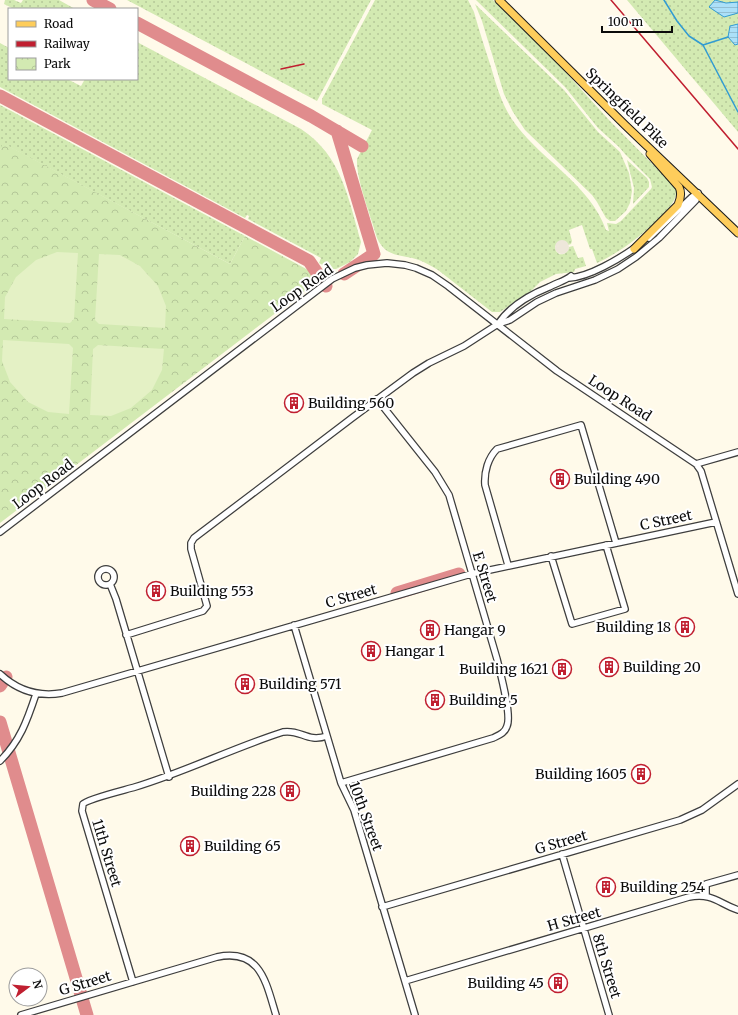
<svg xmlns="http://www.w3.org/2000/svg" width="738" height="1015" font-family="Merriweather,serif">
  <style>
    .grass { fill: url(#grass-dots) }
    .park { fill: url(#park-crowns) }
    .pitch { fill: #e4f1c5 }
    .plaza { fill: #eee7da }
    .water { fill: url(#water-rules); stroke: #319bd2 }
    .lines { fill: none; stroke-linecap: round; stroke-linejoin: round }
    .stream { stroke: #319bd2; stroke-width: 1.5 }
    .taxiway { stroke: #e08c8d; stroke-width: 13 }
    .minor-casing { stroke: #3e3e3e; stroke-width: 8 }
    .major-casing { stroke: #1c1c1c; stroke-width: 9 }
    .minor { stroke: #fff; stroke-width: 5.5 }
    .major { stroke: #fecd5b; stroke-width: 7 }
    .rail { stroke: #c01f30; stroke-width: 1.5 }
    .labels { text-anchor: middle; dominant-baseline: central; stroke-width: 4; stroke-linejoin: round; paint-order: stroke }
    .street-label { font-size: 14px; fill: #0b0b0b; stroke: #fff }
    .poi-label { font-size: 14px; fill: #0b0b0b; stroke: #fff; text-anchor: start }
  </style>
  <defs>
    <pattern id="grass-dots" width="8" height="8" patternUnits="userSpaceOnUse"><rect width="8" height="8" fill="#d3eab2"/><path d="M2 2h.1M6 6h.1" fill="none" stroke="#b4c798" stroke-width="1.8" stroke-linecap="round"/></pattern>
    <pattern id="park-crowns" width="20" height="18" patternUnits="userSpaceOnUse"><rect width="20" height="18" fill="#d3eab2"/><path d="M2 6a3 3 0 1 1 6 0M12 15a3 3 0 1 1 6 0" fill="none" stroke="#b4c798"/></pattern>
    <pattern id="water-rules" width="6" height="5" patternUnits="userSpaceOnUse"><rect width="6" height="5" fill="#ace0f8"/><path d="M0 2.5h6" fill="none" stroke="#93bfd3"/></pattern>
  </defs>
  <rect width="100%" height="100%" fill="#fffaea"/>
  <path class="grass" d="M5 0H14L21 3 23 0H59L75 9H14L4 4Z
    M127 0H371L317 101Z
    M375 0H468L474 12C479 30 485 49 491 67 497 88 503 108 516 125 544 162 590 185 606 230L609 231 607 223 616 224 621 221 651 189 652 187 650 179 625 154 619 147 598 128 565 87 476 0H493L559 65 609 120 675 187 678 194H676C675 202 668 209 662 215 643 235 622 251 597 263L592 249H590L582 225 569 230 572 241 571 244 568 245 565 241 555 246 556 251 559 254C564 255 567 253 569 247L573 246 578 258 583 257 586 266 575 269 574 272 556 274 540 282 530 292 500 312H492L438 270C432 266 426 263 419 260 401 254 386 258 377 238 371 216 356 180 357 159L372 130 322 104V99Z
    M627 0H738V132Z
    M475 4 564 90 598 132 620 152 629 173 632 191 630 203 626 211 615 221H610L606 218 597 202 592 195 525 130 513 112 504 94 482 21Z
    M137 42 301 129C342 156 348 198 361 242L358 254 350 262 336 269H330L319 263 321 258 248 219 249 216 247 215 245 218 0 87V43L9 48V79H67L81 86 85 79H137Z
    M0 105 245 236 230 264 4 144 0 150Z
    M627 160 647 178 649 182V187L633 204 634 188Z"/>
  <path class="park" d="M3 143 230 264 245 236 310 271 314 279 311 286 0 523V150Z"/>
  <path class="pitch" d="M57 252 78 253 74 319 70 323 4 319 5 297 16 277 36 260Z
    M99 254 120 255 140 266 158 286 166 306 165 328 99 324 95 320Z
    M3 340 69 344 73 348 69 414 48 412 28 402 10 382 2 361Z
    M98 345 164 349 162 370 152 390 131 408 111 416 90 415 93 349Z"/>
  <path class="plaza" d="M555 247a7 7 0 1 1 14 0a7 7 0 1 1-14 0Z"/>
  <path class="water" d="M715 0 726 3 738 2V13L724 17 709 7Z
    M738 24V44L735 45 728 37 730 26Z"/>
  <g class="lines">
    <path class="stream" d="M664 0 677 21 689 36 703 45 738 112
      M703 45 728 37"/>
    <path class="taxiway" d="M93 0 110 9
      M137 23 311 116 362 146
      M0 96 309 261 326 286
      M337 131 374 254 344 274
      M397 593 459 574
      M0 686 6 677
      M0 722 87 1015"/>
    <defs>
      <path id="minor" d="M649 238 692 197 698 193
        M569 278C589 277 619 259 636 247
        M498 324C510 306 529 295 549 287 556 283 565 281 571 276
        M696 464 738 452
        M0 532 332 279 355 268 367 265 387 263 405 265 416 268 432 275 448 286 557 371 696 464 701 471 738 594
        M551 556 572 624 625 609 606 545
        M508 565 485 485C484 472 488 458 497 449L581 425 616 543
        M98 577a8 8 0 1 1 16 0a8 8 0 1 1-16 0Z
        M110 584 116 599 169 777
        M294 625 341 783 354 810 415 1015
        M126 635 203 611 207 606 191 549V543L194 538 352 418 413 373 429 363 464 346 498 324 510 320 537 302 556 293 595 280 618 269 636 257 659 238 696 200 698 193
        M0 674C18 691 38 697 62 693L471 574 716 522
        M0 761C20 741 27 721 36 694
        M341 783 493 738C499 735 505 733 507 726 512 715 500 672 497 659L449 495 435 472 377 399
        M562 854 609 1015
        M706 896V884L738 875
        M382 907 680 820 702 810 738 784
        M405 981 689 897C713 893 718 903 738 910
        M133 982 82 811 83 804C87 799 125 790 135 787 185 772 233 748 283 732 301 729 307 743 327 736
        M21 1015 217 957C261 948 266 983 276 1015"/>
      <path id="major" d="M499 0 625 125 738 233
        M634 249 678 205C681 198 682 193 679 187L650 154"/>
    </defs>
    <use href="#minor" class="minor-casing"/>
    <use href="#major" class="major-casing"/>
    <use href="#minor" class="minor"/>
    <use href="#major" class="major"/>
    <path class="rail" d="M611 0 738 149
      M281 69 304 64"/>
  </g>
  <defs>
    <symbol id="building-ring" viewBox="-11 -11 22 22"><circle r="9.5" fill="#fff" stroke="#c01f30" stroke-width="1.5"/><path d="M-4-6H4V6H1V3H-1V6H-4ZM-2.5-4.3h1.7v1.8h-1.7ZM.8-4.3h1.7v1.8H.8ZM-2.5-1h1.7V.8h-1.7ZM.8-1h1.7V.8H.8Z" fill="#c01f30"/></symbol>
  </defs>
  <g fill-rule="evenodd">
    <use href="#building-ring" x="283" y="392" width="22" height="22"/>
    <use href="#building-ring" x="549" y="468" width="22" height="22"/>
    <use href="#building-ring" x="145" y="580" width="22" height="22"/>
    <use href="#building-ring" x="674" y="616" width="22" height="22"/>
    <use href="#building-ring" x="419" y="619" width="22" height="22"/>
    <use href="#building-ring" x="360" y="640" width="22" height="22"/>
    <use href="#building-ring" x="598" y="656" width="22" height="22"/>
    <use href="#building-ring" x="551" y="658" width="22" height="22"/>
    <use href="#building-ring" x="234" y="673" width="22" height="22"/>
    <use href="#building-ring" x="424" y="689" width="22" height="22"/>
    <use href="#building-ring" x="630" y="763" width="22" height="22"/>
    <use href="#building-ring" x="279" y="780" width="22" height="22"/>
    <use href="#building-ring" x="179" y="835" width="22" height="22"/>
    <use href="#building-ring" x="595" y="876" width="22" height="22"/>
    <use href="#building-ring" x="547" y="972" width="22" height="22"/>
  </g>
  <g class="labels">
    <g class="street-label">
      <text transform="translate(627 108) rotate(44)">Springfield Pike</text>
      <text transform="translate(302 288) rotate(-35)">Loop Road</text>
      <text transform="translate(620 398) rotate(33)">Loop Road</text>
      <text transform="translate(43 484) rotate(-37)">Loop Road</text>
      <text transform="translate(666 520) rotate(-12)">C Street</text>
      <text transform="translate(485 577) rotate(73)">E Street</text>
      <text transform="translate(351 596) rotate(-16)">C Street</text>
      <text transform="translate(366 816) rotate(70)">10th Street</text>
      <text transform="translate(561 842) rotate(-16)">G Street</text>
      <text transform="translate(107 853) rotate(73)">11th Street</text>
      <text transform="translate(574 919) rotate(-16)">H Street</text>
      <text transform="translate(607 966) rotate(73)">8th Street</text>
      <text transform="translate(85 983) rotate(-17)">G Street</text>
    </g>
    <g class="poi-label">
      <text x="308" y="403">Building 560</text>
      <text x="574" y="479">Building 490</text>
      <text x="170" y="591">Building 553</text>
      <text x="671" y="627" text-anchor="end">Building 18</text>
      <text x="444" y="630">Hangar 9</text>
      <text x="385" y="651">Hangar 1</text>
      <text x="623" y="667">Building 20</text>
      <text x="548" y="669" text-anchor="end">Building 1621</text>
      <text x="259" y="684">Building 571</text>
      <text x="449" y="700">Building 5</text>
      <text x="627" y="774" text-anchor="end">Building 1605</text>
      <text x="276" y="791" text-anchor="end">Building 228</text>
      <text x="204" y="846">Building 65</text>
      <text x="620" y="887">Building 254</text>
      <text x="544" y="983" text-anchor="end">Building 45</text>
    </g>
  </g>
  <rect x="8" y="8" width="130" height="72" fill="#ffffff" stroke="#9d9d9d"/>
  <rect x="16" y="21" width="20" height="6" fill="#fecd5b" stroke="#9d9d9d"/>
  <text x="44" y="28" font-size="12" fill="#0b0b0b">Road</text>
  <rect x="16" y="41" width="20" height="6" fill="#c01f30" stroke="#9d9d9d"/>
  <text x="44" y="48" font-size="12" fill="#0b0b0b">Railway</text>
  <rect x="16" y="58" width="20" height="12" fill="url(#park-crowns)" stroke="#9d9d9d"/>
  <text x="44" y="68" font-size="12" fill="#0b0b0b">Park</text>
  <g transform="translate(28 987) rotate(74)"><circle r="19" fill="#ffffff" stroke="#9d9d9d"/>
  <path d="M0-3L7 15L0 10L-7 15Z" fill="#c01f30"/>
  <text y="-6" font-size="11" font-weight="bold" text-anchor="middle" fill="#0b0b0b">N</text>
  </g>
  <path d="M602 26v6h70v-6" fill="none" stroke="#0b0b0b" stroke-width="2"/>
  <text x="608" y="26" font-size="12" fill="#0b0b0b" stroke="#ffffff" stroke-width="3" paint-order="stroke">100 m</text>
</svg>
